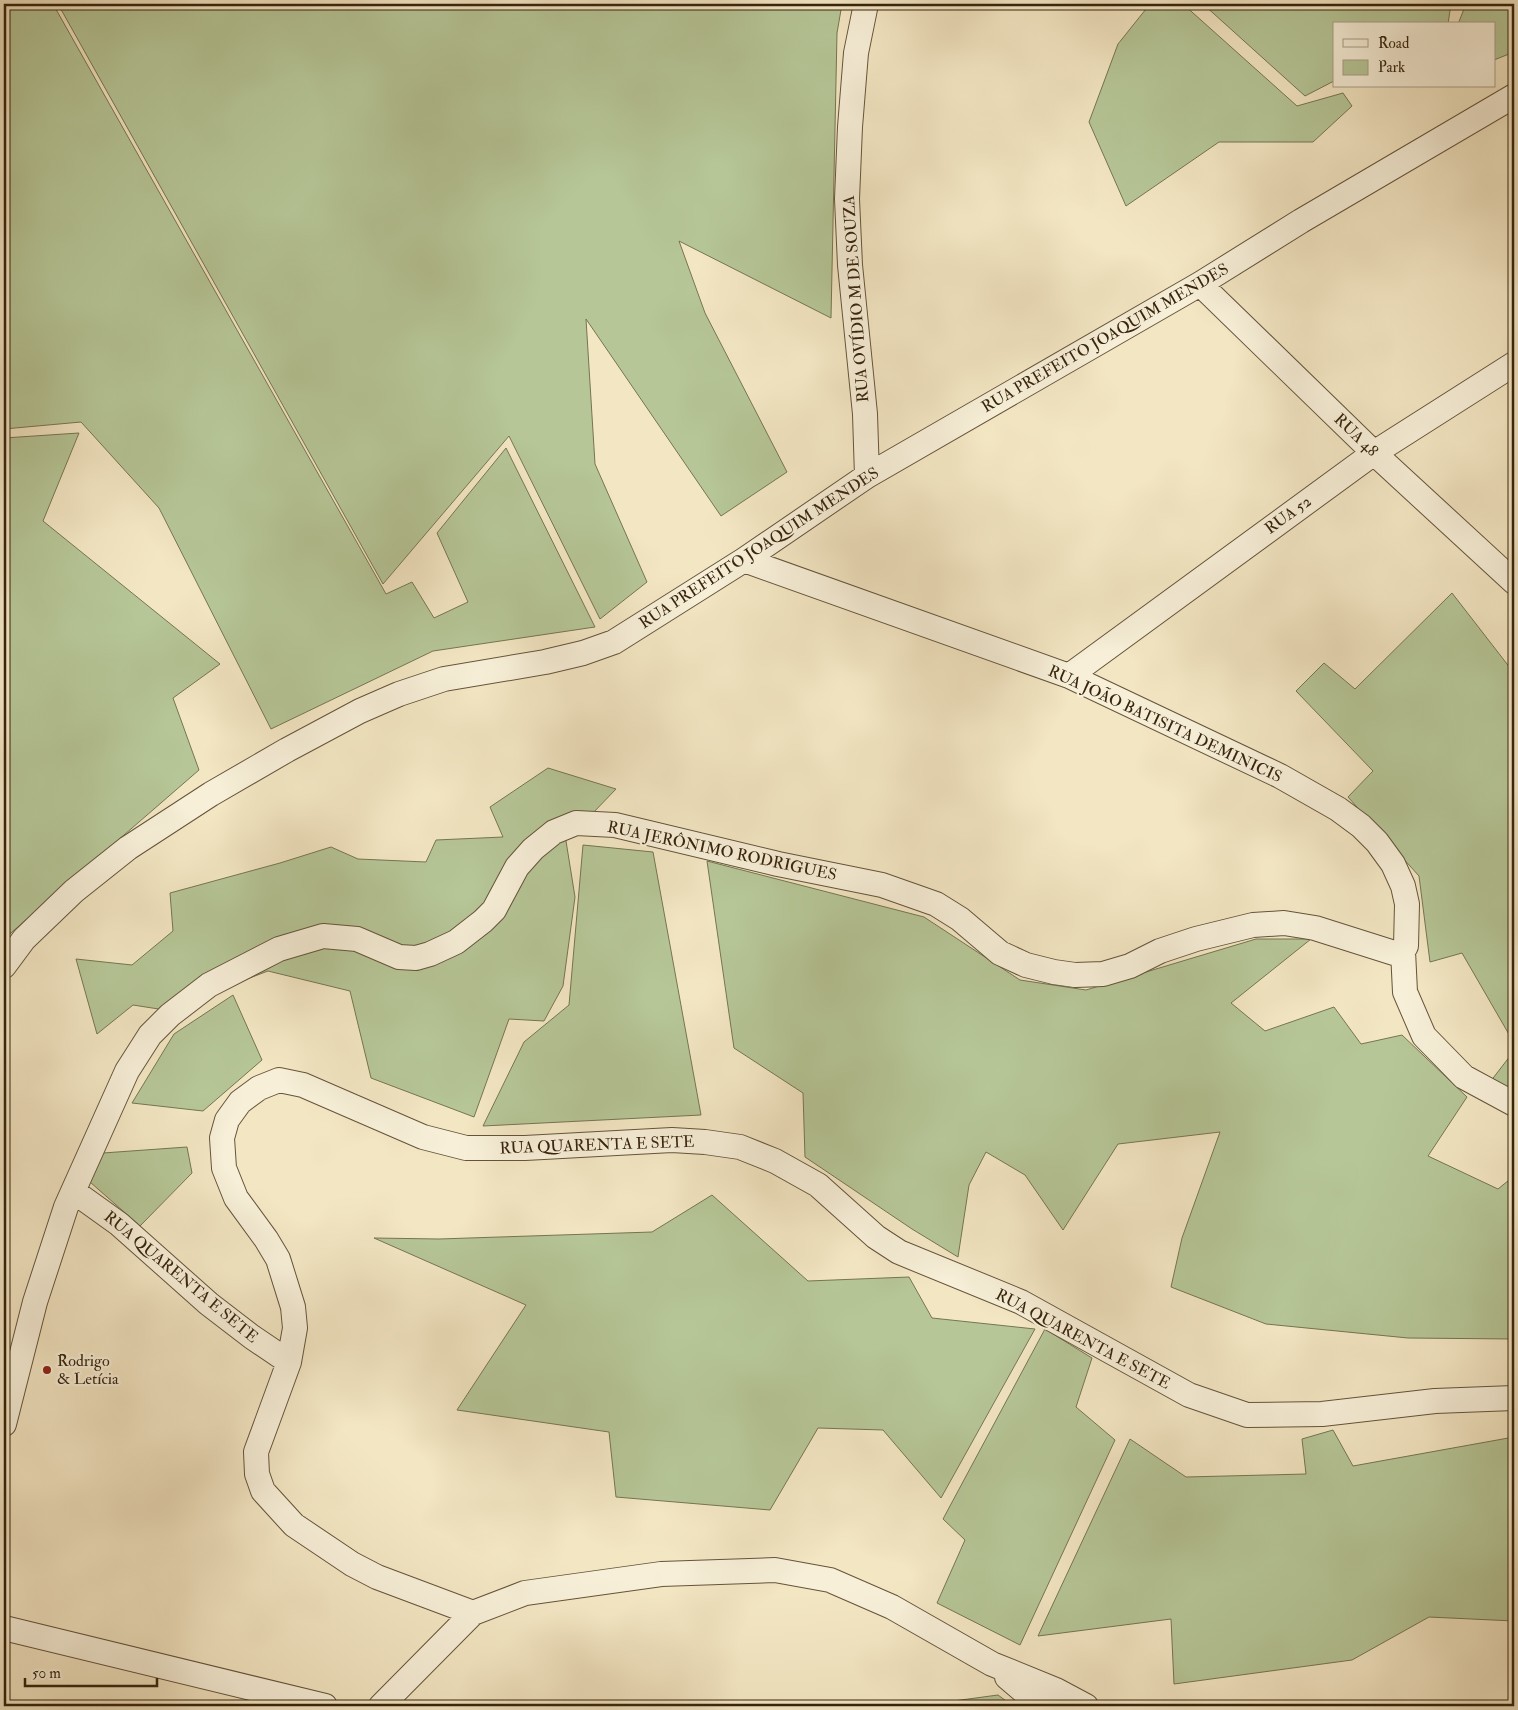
<svg xmlns="http://www.w3.org/2000/svg" width="1518" height="1710" font-family="'IM FELL Double Pica',serif">
  <style>
    .green { fill: #b6c697; stroke: #767552 }
    .lines { fill: none; stroke-linecap: round; stroke-linejoin: round }
    .minor-casing { stroke: #65543a; stroke-width: 26 }
    .minor { stroke: #f7efd8; stroke-width: 24 }
    .poi-dot { fill: #8f2418; stroke: #f7efd8; stroke-width: 2 }
    .labels { text-anchor: middle; dominant-baseline: central; stroke-width: 4.5; stroke-linejoin: round; paint-order: stroke }
    .street-label { font-size: 16px; fill: #36240d; stroke: #f7efd8 }
    .poi-label { font-size: 16px; fill: #36240d; stroke: #f7efd8; text-anchor: start }
  </style>
  <rect width="100%" height="100%" fill="#f3e6c3"/>
  <filter id="stains"><feTurbulence type="fractalNoise" baseFrequency=".004" numOctaves="4"/><feColorMatrix values="0 0 0 0 .2 0 0 0 0 .09 0 0 0 0 .02 0 0 0 .5 -.17"/></filter>
  <radialGradient id="worn" r=".72"><stop offset=".6" stop-color="#630" stop-opacity="0"/><stop offset="1" stop-color="#630" stop-opacity=".3"/></radialGradient>
  <path class="green" d="M4 4H53L386 594 412 582 434 618 468 602 437 533 506 448 595 627 433 651 271 729 159 508 81 422 4 429Z
    M58 4H842L837 33 831 318 679 241 705 313 787 472 721 516 586 319 595 464 647 582 600 619 509 436 383 584Z
    M1150 4H1183L1297 106 1343 93 1352 106 1313 142H1219L1126 206 1089 122 1118 44Z
    M1203 4H1451L1448 24H1334V81L1305 96Z
    M1466 4H1514V52L1494 60V24H1458Z
    M79 433 43 521 220 664 173 698 199 770 4 939V438Z
    M1452 593 1514 673V1043L1462 953 1430 962 1419 876 1348 797 1373 771 1296 691 1324 663 1355 689Z
    M548 768 616 789 566 841 575 897 563 986 544 1021 509 1019 474 1117 371 1078 350 991 268 971 165 1010 133 1005 97 1034 76 959 132 965 173 931 170 893 280 863 331 847 358 859 426 862 436 840 503 837 490 807Z
    M583 845 653 852 701 1115 483 1126 524 1042 569 1005Z
    M707 861 924 917 1020 980 1086 990 1256 939H1311L1231 1003 1265 1031 1334 1007 1361 1044 1402 1035 1467 1097 1428 1156 1498 1189 1514 1176V1339L1408 1338 1266 1324 1171 1287 1182 1238 1220 1132 1118 1144 1063 1230 1025 1175 986 1152 969 1185 958 1257 912 1229 805 1157 803 1093 734 1048Z
    M233 995 262 1060 203 1111 132 1103 174 1034Z
    M1514 1051V1089L1490 1082Z
    M187 1147 192 1173 140 1226 90 1182 103 1153Z
    M712 1195 808 1281 909 1277 932 1318 1035 1329 941 1498 883 1430 818 1428 770 1510 616 1497 609 1432 457 1410 526 1305 374 1238 439 1239 652 1232Z
    M1045 1329 1092 1358 1076 1407 1115 1440 1020 1645 937 1603 965 1540 943 1519Z
    M1333 1430 1353 1466 1514 1437V1621L1429 1617 1352 1660 1174 1684 1171 1619 1038 1636 1130 1439 1186 1477 1306 1474 1302 1439Z
    M998 1695 1013 1706H916Z"/>
  <g class="lines">
    <defs>
      <path id="minor" d="M866 4 856 53 850 127 847 199 850 265 865 414 867 476
        M1200 284 1374 453 1514 582
        M744 560 1069 676 1280 776 1338 809 1361 826 1377 842 1393 864 1403 886 1407 904 1406 946 1403 951 1405 992 1424 1036 1464 1077 1514 1104
        M1069 676 1374 453 1514 364
        M4 966 24 939 74 891 128 848 211 794 287 750 360 711 399 694 444 679 545 662 583 653 614 642 744 560 867 476 1200 284 1301 221 1514 96
        M73 1191 119 1224 209 1304 252 1337 289 1362
        M4 1424 35 1302 66 1207 127 1071 150 1035 170 1015 209 985 279 949 323 936 357 939 399 957 416 958 430 954 456 942 483 921 494 910 517 867 533 849 554 832 576 823 615 825 778 864 882 885 936 904 960 919 1000 953 1026 965 1054 972 1075 975 1103 974 1130 966 1160 951 1196 939 1253 925 1284 923 1315 928 1394 953 1403 951
        M473 1613 377 1577 352 1564 294 1525 263 1491 257 1474 256 1452 289 1362 295 1328 293 1307 278 1259 266 1239 236 1198 224 1168 222 1138 227 1120 240 1102 259 1088 279 1080 303 1085 423 1137 466 1148H525L672 1140 705 1142 740 1147 775 1161 818 1185 876 1237 899 1252 1021 1302 1189 1395 1247 1415 1322 1414 1435 1401 1514 1398
        M4 1628 325 1706
        M1007 1677 1041 1706
        M381 1706 473 1613 525 1593 661 1574 775 1570 830 1580 892 1607 992 1664 1056 1690 1086 1706"/>
    </defs>
    <use href="#minor" class="minor-casing"/>
    <use href="#minor" class="minor"/>
  </g>
  <circle class="poi-dot" cx="47" cy="1370" r="5"/>
  <g class="labels">
    <g class="street-label">
      <text transform="translate(856 299) rotate(-94)">RUA OVÍDIO M DE SOUZA</text>
      <text transform="translate(1105 338) rotate(-30)">RUA PREFEITO JOAQUIM MENDES</text>
      <text transform="translate(1356 435) rotate(44)">RUA 48</text>
      <text transform="translate(1288 515) rotate(-36)">RUA 52</text>
      <text transform="translate(759 548) rotate(-33)">RUA PREFEITO JOAQUIM MENDES</text>
      <text transform="translate(1165 724) rotate(25)">RUA JOÃO BATISITA DEMINICIS</text>
      <text transform="translate(722 851) rotate(12)">RUA JERÔNIMO RODRIGUES</text>
      <text transform="translate(597 1145) rotate(-2)">RUA QUARENTA E SETE</text>
      <text transform="translate(181 1277) rotate(40)">RUA QUARENTA E SETE</text>
      <text transform="translate(1083 1339) rotate(28)">RUA QUARENTA E SETE</text>
    </g>
    <g class="poi-label">
      <text x="57" y="1361">Rodrigo<tspan x="57" dy="18">&amp; Letícia</tspan></text>
    </g>
  </g>
  <rect width="1518" height="1710" fill="none" stroke="#f3e6c3" stroke-width="20"/>
  <rect x="5" y="5" width="1508" height="1700" fill="none" stroke="#36240d" stroke-width="2.5"/>
  <rect x="10" y="10" width="1498" height="1690" fill="none" stroke="#36240d"/>
  <rect x="1333" y="22" width="162" height="65" fill="#f7efd8" stroke="#aa9e87"/>
  <rect x="1343" y="39" width="25" height="8" fill="#f7efd8" stroke="#aa9e87"/>
  <text x="1378" y="48" font-size="15" fill="#36240d">Road</text>
  <rect x="1343" y="60" width="25" height="15" fill="#b6c697" stroke="#aa9e87"/>
  <text x="1378" y="72" font-size="15" fill="#36240d">Park</text>
  <path d="M25 1678v8h132v-8" fill="none" stroke="#36240d" stroke-width="2.5"/>
  <text x="32" y="1678" font-size="15" fill="#36240d" stroke="#f7efd8" stroke-width="4" paint-order="stroke">50 m</text>
  <rect width="100%" height="100%" filter="url(#stains)"/>
  <rect width="100%" height="100%" fill="url(#worn)"/>
</svg>
